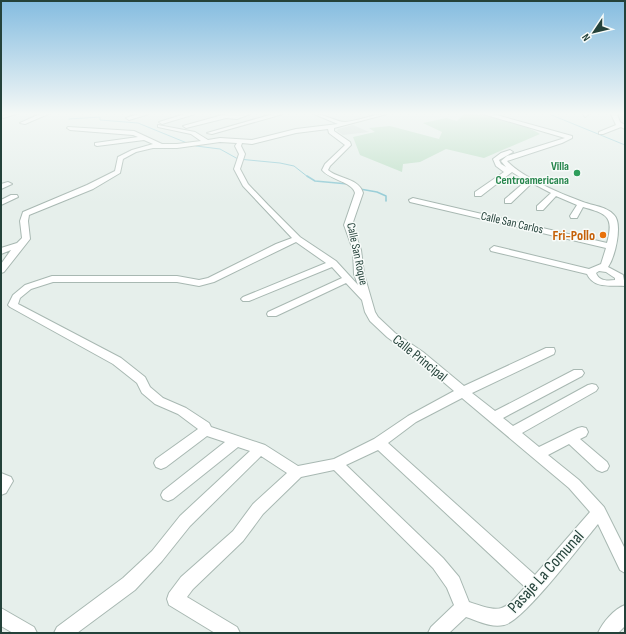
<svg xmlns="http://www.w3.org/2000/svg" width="626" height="634" font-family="'Sofia Sans Condensed',sans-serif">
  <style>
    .built { fill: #d4dfda }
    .green { fill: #bfe0c8 }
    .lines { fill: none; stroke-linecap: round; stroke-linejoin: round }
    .stream-far1 { stroke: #8ec9d4; stroke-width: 1 }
    .stream { stroke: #8ec9d4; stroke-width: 1.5 }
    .minor-casing { stroke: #a8b8b2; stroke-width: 2 }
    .minor { fill: #fff; fill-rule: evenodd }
    .leisure-dot { fill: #2e9e5b; stroke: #f7fbf9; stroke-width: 1.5 }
    .food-dot { fill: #e8710a; stroke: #f7fbf9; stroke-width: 1.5 }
    .labels { text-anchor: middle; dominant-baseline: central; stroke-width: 3; stroke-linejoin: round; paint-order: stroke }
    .far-leisure-label { font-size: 12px; font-weight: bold; fill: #27864d; stroke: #f7fbf9; text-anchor: end }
    .far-street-label { font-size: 12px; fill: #24423a; stroke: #f7fbf9 }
    .food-label { font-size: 14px; font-weight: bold; fill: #c56008; stroke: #f7fbf9; text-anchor: end }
    .street-label { font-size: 14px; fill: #24423a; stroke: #f7fbf9 }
    .near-street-label { font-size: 17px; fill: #24423a; stroke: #f7fbf9 }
  </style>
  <rect width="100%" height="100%" fill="#e6efeb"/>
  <path class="built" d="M353 125 369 132 343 135 337 131 338 129Z"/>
  <path class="green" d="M464 114C487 114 521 123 540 134L484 158 446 149 420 162 403 164 402 172 360 155 353 137 375 132 369 128 390 126 439 139 442 132 423 123 446 118 457 121Z"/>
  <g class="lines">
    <path class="stream-far1" d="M549 114 625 145
      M69 119 100 117V120L138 123 187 143
      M196 146 220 149 238 159 280 163 294 166 308 177"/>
    <path class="stream" d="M307 176 315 181 348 184
      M360 189 377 192 386 196V201"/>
    <defs>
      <path id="minor" d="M8 114H16L3 118V116Z
        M40 114H48L25 124 20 123Z
        M138 114H149L129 120 126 118Z
        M185 114H195L162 124 159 122Z
        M226 114H250L237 119 226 118 186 128 183 126Z
        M273 114H283L212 134 207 133Z
        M314 114C325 114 336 122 345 122 359 121 372 114 387 114L334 128V131L350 142 351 145 330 166 328 170C338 179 359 178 363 193L352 225 361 250 364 274 375 312 378 317 395 333 423 352 464 386 546 348H554L555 351 554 354 472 393 495 411 574 370H582L584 373 582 376 503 418 513 426 588 385 592 384 596 385 598 388 596 391 522 433 539 447 578 428 582 427 586 428 588 432 586 436 580 439 607 462 609 466 607 470 602 472 597 470 569 444 548 455 579 480 604 507 625 549V573L620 570 598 524C582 543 523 622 504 625 491 628 478 621 466 617L449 633H428L431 627 454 605 447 588 433 568 334 470 301 477 263 514 243 541 193 589 187 597 237 627 240 633H215L169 605 167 599 169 593 181 577 233 531 253 504 287 473 261 456 190 526 162 561 135 590 77 633H54L57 627 123 578 152 551 180 516 250 451 238 447 173 499 168 501 163 499 161 495 163 491 225 442 207 436 166 467 161 469 156 467 154 463 156 459 198 429 178 414 155 404 142 393 137 383 113 364 10 307 8 305 13 295 25 285 52 276H177L199 280 208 278 276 244 292 238 243 186 234 169 239 154 235 146 237 143 220 142 177 148H153L136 152 123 159 120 173 93 189 29 215 28 221 30 239 4 272 1 273V264L11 250 1 254V248L17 243 22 238 20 221 23 212 87 185 115 171 118 157 132 150 153 144 144 140 97 146 95 145V143L138 137 133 135 70 130 67 128 68 127 134 131 162 144H177L201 141 191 134 158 127V125L195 132 208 140 220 138 252 140 296 129 338 124ZM328 129 329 133 345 145 325 164 322 170C330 180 353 182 355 193L344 225 353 250 354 274 358 285 336 261 300 237 268 205 248 184 240 169 245 154 241 146 242 143 252 144 296 133ZM296 242 326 263 243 297 241 299 243 301H249L332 267 342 278 268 312 267 314 268 316H276L346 283 362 300 365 312 370 321 387 337 415 358 454 391 408 416 374 439 334 459 298 466 265 445 211 427 209 423 186 408 163 398 150 387 145 377 121 358 18 304 20 298 31 289 53 282H177L199 286 214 282ZM462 398 569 488 590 512 535 575 388 443 416 422ZM378 450 525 587C502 614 500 612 469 602L459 577 443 558 346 465Z
        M483 114H493L572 136V138L562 143 507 161C521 177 563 195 583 202 593 206 606 206 614 215 623 224 615 257 608 267L623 275 625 286C611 285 594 289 587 274L491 251 490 249 494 246 589 269 601 264 606 248 410 202 409 200 413 198 607 243C614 217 608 214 583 207L577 218H571L570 216 577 205 556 196 543 210H537V206L551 193 532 183 511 203H505V199L526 181 512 172 481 196H475V192L504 172 496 166 493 159 501 153 510 150 513 152 499 160 501 164 506 167 501 161 507 156 565 138ZM599 271 606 272 615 278V280C607 281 599 281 596 273Z
        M583 114H589L585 117Z
        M611 114H617L620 122 625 125V129L621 127 603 134H599V132L616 125Z
        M8 182 12 184 1 189V184Z
        M11 195H17L18 197 1 205V200Z
        M1 473 11 477 13 481 6 493 1 495Z
        M625 605V626L618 633H598C603 622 614 609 625 605Z
        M1 608 34 627 37 633H13L1 626Z"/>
    </defs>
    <use href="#minor" class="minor-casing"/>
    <use href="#minor" class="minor"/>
  </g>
  <linearGradient id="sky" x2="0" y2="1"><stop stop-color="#84bce0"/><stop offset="0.56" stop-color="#f4f8f6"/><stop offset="1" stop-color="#f4f8f6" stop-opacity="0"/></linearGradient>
  <rect width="626" height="203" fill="url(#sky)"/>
  <circle class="leisure-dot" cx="577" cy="173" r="4"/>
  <circle class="food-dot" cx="603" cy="235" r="4"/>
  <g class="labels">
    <g class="far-leisure-label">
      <text x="569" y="166">Villa<tspan x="569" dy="14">Centroamericana</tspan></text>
    </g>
    <g class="far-street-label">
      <text transform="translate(512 223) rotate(13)">Calle San Carlos</text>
      <text transform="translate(357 254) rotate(78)">Calle San Roque</text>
    </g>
    <g class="food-label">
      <text x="595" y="235">Fri-Pollo</text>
    </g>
    <g class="street-label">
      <text transform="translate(420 358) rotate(39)">Calle Principal</text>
    </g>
    <g class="near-street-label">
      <text transform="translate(546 572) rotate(-48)">Pasaje La Comunal</text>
    </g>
  </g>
  <rect width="626" height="634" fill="none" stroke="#24423a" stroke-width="4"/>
  <g transform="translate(594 32) rotate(235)" stroke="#f7fbf9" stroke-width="3" paint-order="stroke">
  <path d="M0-3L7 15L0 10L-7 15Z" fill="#24423a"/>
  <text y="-6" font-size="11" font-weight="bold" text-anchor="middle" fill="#24423a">N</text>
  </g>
</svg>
